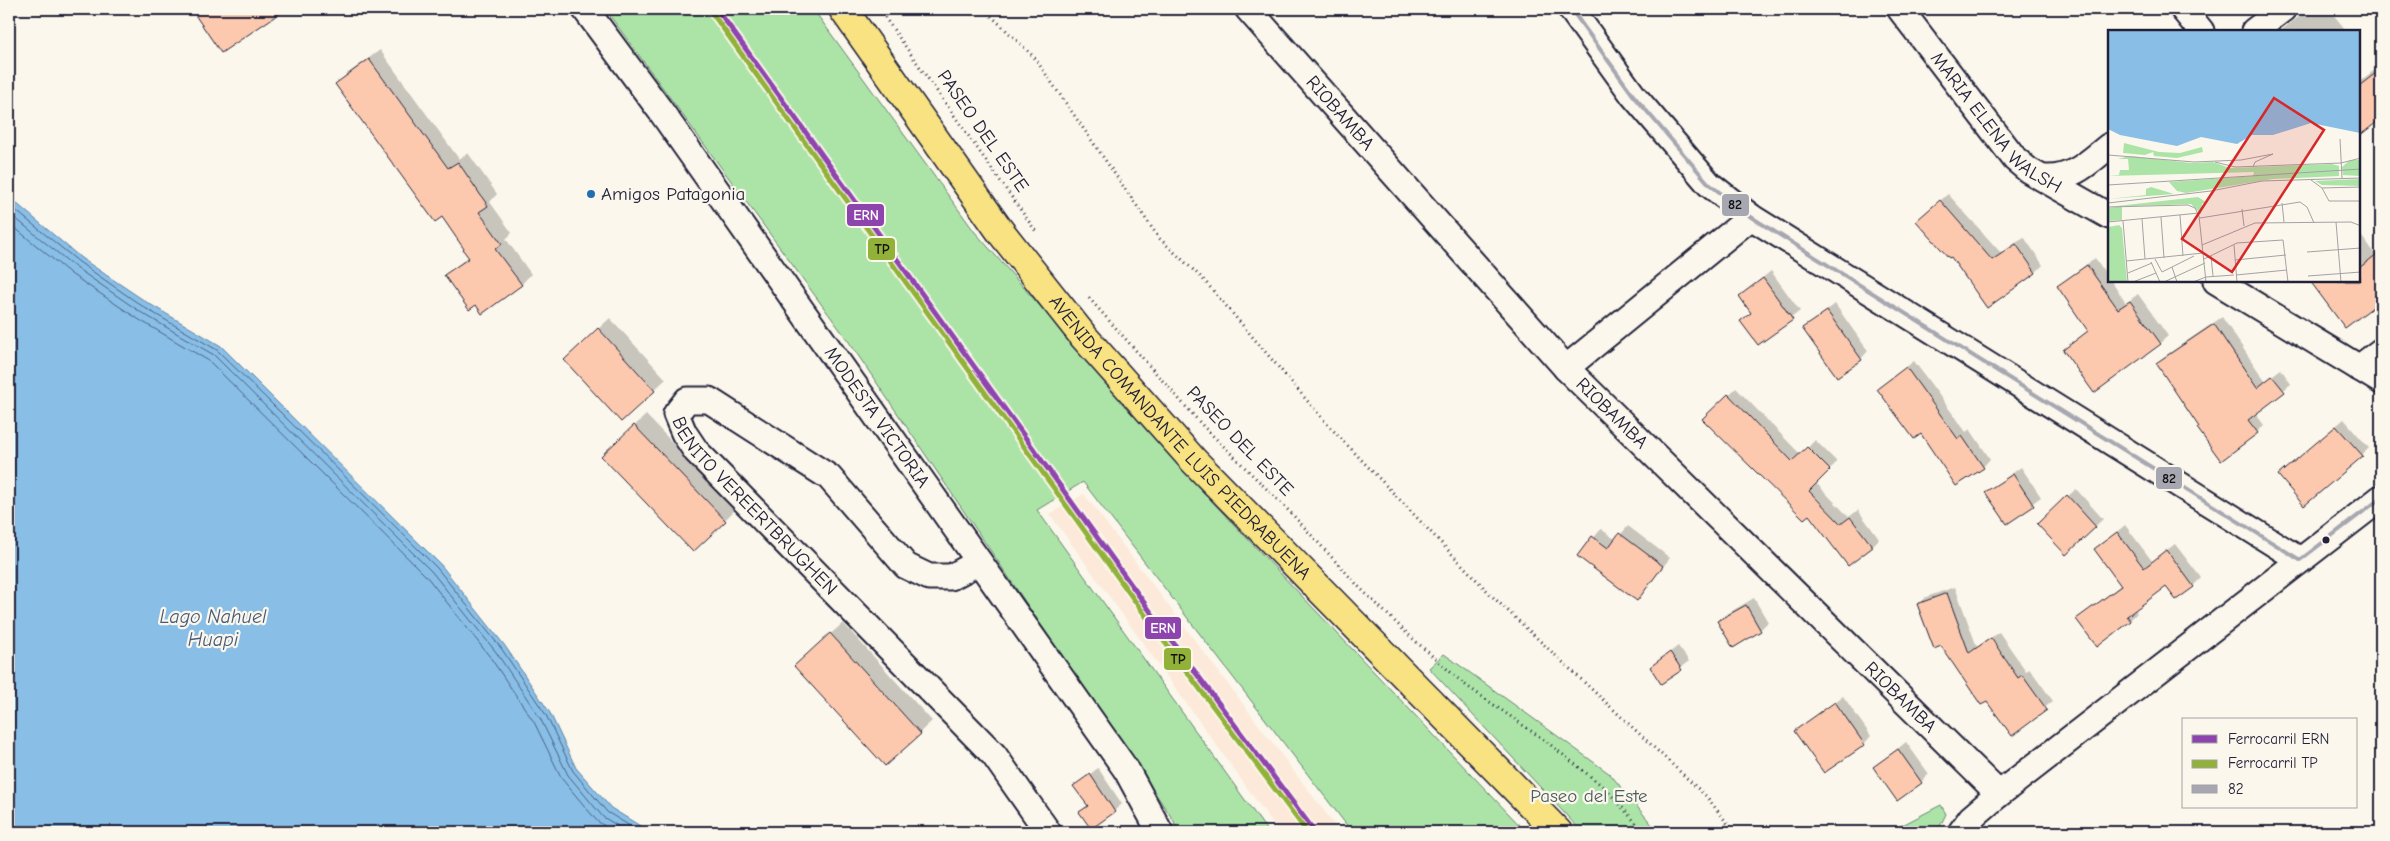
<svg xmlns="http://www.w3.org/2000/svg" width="2390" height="841" font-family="'Comic Neue',sans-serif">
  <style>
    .built { fill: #fce9d9 }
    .green { fill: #ace4a8; stroke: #678372 }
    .water { fill: #89bfe7; stroke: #6080a2 }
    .shadow { fill: #0003 }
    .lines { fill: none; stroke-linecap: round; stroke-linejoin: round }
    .shore { stroke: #4b6180; stroke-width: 1 }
    .building { fill: #fdc9ae; stroke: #22223b }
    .minor-casing { stroke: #22223b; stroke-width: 29 }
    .primary-casing { stroke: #22223b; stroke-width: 31 }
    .path { stroke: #22223b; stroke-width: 3; stroke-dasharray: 1 4; stroke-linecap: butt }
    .minor { stroke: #fbf7ec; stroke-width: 25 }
    .primary { stroke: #f8e281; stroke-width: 28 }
    .bus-1-casing { stroke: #fbf7ec; stroke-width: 8 }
    .bus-1 { stroke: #a7a7b1; stroke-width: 4 }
    .rail-1-casing { stroke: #fbf7ec; stroke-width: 9 }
    .rail-2-casing { stroke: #fbf7ec; stroke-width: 9 }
    .rail-1 { stroke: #8e44ad; stroke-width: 5 }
    .rail-2 { stroke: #91b138; stroke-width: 5 }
    .poi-dot { fill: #1f6fb2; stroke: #fbf7ec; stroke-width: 2 }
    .bus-dot { fill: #22223b; stroke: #fbf7ec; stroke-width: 2 }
    .labels { text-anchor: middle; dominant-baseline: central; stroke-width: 4.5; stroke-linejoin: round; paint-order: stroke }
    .street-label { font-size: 19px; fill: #22223b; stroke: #fbf7ec }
    .poi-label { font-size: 19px; fill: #22223b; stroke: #fbf7ec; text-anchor: start }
    .park-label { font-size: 19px; fill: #4b5c5c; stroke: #fbf7ec }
    .water-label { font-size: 20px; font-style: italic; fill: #465977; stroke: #fbf7ec }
    .inset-road { fill: none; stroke: #a4a2a5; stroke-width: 1 }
    .view { fill: #d62828; fill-opacity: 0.15; stroke: #d62828; stroke-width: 2.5 }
    .inset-edge { fill: none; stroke: #22223b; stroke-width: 2.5 }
    .line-badge { stroke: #fbf7ec; stroke-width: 2 }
    .badge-label { font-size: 14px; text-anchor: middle; font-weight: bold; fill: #fff }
    .pale-badge-label { font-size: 14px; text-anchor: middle; font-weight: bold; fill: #111 }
  </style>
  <rect width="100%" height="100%" fill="#fbf7ec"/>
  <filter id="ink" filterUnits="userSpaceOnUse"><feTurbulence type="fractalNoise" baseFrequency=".02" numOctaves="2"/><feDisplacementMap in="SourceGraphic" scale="10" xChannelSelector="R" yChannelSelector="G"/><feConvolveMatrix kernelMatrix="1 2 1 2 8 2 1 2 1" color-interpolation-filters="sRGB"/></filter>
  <g filter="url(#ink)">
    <path class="built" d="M1084 494 1340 832H1279L1050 514Z"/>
    <path class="green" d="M605 9H813L974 231 1204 493 1526 832H1352L1083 482 1037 510 1268 832H1177L1174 821 849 342Z
      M1444 654 1610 774 1658 832H1582L1429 668Z
      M1941 805 1946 814 1937 832H1889Z"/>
    <path class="water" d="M9 197 81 258 148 303 221 346 275 400 441 565 505 646 550 713 576 768 611 808 650 832H9Z"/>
    <path class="shadow" d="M195 9H284L221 51 194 10Z
      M2309 9H2329L2345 29 2342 31H2280Z
      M380 50 459 159 468 153 497 194 490 202 512 233 506 239 531 274 521 285 476 303 446 275 469 256 443 215 337 84 347 74Z
      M2381 65V117L2359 135V82Z
      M1948 194 2001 253 2024 237 2043 265 2036 272 1951 255 1926 213Z
      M2359 233 2374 253 2381 247V299L2346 327 2359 281Z
      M2095 258 2109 278V281H2111L2126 303 2138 294 2168 336 2160 343 2064 350 2089 330 2058 286Z
      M1771 271 1800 311 1758 344 1742 321 1752 312 1740 296Z
      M1835 304 1868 351 1861 359 1804 329Z
      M2222 317 2265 381 2281 369 2291 384 2255 413 2264 425 2257 432 2200 427 2157 363 2165 356Z
      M610 318 666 379 621 421 577 348Z
      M1914 361 1966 432 1970 429 1990 459 1983 467 1878 389Z
      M1736 388 1801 455 1815 440 1837 462 1816 483 1849 517 1858 510 1879 539 1872 546 1809 513 1704 419Z
      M646 415 736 509 693 551 614 445Z
      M2344 419 2369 448 2362 455 2287 468Z
      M2021 467 2041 497 2007 522 1987 492Z
      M2076 489 2103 519 2066 554 2046 516Z
      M2125 525 2152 561 2175 544 2201 578 2193 586 2167 585 2135 609 2137 613 2130 620 2078 619 2122 584 2096 549Z
      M1628 526 1670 558 1637 599 1579 556 1601 529 1616 540Z
      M1955 587 1977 647 1999 632 2026 671 2030 669 2053 701 2012 734 1919 605 1926 597Z
      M1754 598 1768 622 1760 630 1733 646 1719 622 1727 614Z
      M843 623 932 721 885 765 808 654Z
      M1678 646 1689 661 1662 682 1651 667Z
      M1843 696 1871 736 1864 744 1796 731Z
      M1906 742 1929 774 1921 782 1875 767Z
      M1098 768 1122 804 1114 811 1081 812 1088 805 1075 786Z"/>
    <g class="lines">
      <path class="shore" d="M9 205 79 262 145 308 217 350 272 404 437 568 501 648 546 715 573 771 607 812 640 832
        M9 213 75 267 142 313 214 355 432 572 496 652 540 718 568 775 603 817 628 832
        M9 223 71 274 138 319 209 361 427 577 490 657 534 722 562 779 597 821 614 832"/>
    </g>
    <path class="building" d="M191 9H286L221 53Z
      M369 59 448 168 458 162 488 206 479 212 502 244 495 249 522 285 482 314 476 305 469 310 444 275 469 258 463 250 464 249 442 217 435 222 335 84Z
      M2381 69V119L2359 136V86Z
      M1940 200 1992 260 2016 244 2036 273 1987 308 1951 257 1949 258 1916 221Z
      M2381 251V301L2345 328 2310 281H2359V268Z
      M2087 265 2118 309 2130 301 2161 344 2094 393 2063 350 2088 331 2057 286Z
      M1763 278 1793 320 1758 345 1740 321 1751 313 1739 296Z
      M1827 311 1862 360 1837 377 1802 328Z
      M2214 324 2257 388 2272 376 2285 392 2248 420 2258 433 2221 461 2197 428 2199 427 2156 363Z
      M598 328 655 391 621 422 564 360Z
      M1906 367 1958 439 1962 436 1984 468 1956 486 1921 434 1914 439 1877 389Z
      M1728 394 1792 461 1807 447 1830 470 1809 491 1841 524 1850 517 1873 547 1848 566 1809 515 1804 519 1702 419Z
      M634 425 726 521 693 552 601 456Z
      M2336 426 2363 456 2304 506 2278 475Z
      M2013 474 2034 506 2007 524 1985 492Z
      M2067 495 2096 527 2066 555 2037 524Z
      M2117 532 2144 568 2167 550 2194 587 2176 600 2166 587 2127 616 2131 621 2097 647 2076 619 2121 586 2094 549Z
      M1619 533 1663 566 1637 601 1577 556 1592 536 1608 548Z
      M1947 593 1969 653 1991 638 2018 678 2022 675 2047 710 2012 736 1987 702 1981 705 1941 646 1934 649 1917 604Z
      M1746 605 1761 631 1733 648 1717 621Z
      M830 633 921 734 885 766 794 666Z
      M1670 652 1682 670 1661 684 1650 667Z
      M1835 702 1865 745 1824 773 1794 731Z
      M1898 749 1922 783 1897 801 1873 767Z
      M1090 774 1115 812 1091 829 1079 812 1088 806 1073 786Z"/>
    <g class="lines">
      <defs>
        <g id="minor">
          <path id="s1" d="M585 9 660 110 1127 771 1160 832"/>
          <path id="s2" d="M1248 9 1566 368 1999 794"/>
          <path d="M1571 9 1633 95 1709 184 1751 217 2300 560"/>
          <path id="s3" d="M1900 9 2015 159 2028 170 2109 216"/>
          <path d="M2183 9 2201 31"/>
          <path d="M2254 31 2283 9"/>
          <path d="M2046 178C2073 179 2089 162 2109 146"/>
          <path d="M2216 281 2381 381"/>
          <path d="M1566 368 1751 217"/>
          <path d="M2359 368 2381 351"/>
          <path id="s4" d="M979 562 951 577H929L906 566 829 477 709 400H687L676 414 684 433 696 451 994 755 1048 832"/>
          <path d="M1961 832 1971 818 1999 794 2381 498"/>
        </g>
        <g id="primary">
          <path id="s5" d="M843 9 1000 231 1084 337 1193 460 1558 832"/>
        </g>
      </defs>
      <use href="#minor" class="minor-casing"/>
      <use href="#primary" class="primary-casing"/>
      <path class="path" d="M879 9 1037 233
        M984 9 1034 57 1159 238 1203 279 1328 425 1493 597 1707 797 1734 832
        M1089 298 1203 426 1291 513 1360 588 1412 638 1464 684 1547 742 1605 788 1644 832"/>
      <use href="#minor" class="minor"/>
      <use href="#primary" class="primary"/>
      <defs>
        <path id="bus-1" d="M1571 9 1633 95 1709 184 1751 217 2300 560 2381 498"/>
      </defs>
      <use href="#bus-1" class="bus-1-casing"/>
      <use href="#bus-1" class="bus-1"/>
      <defs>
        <path id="rail-1" d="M717 9 1163 629 1315 832"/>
        <path id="rail-2" d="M712 13 1158 633 1307 832"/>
      </defs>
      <use href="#rail-1" class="rail-1-casing"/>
      <use href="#rail-2" class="rail-2-casing"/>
      <use href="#rail-1" class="rail-1"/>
      <use href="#rail-2" class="rail-2"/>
    </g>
  </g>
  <circle class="poi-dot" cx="591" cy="194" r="5"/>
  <circle class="bus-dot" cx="2326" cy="540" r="4.5"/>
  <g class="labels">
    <g class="street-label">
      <text stroke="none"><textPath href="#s2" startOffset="139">RIOBAMBA</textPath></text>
      <text stroke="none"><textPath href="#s3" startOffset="150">MARIA ELENA WALSH</textPath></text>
      <text transform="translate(983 131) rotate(55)">PASEO DEL ESTE</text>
      <text stroke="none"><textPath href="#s2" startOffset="544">RIOBAMBA</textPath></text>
      <text stroke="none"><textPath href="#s1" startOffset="502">MODESTA VICTORIA</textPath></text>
      <text stroke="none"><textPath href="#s5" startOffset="546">AVENIDA COMANDANTE LUIS PIEDRABUENA</textPath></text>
      <text transform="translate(1240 441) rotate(46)">PASEO DEL ESTE</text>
      <text stroke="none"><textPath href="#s4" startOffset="501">BENITO VEREERTBRUGHEN</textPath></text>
      <text stroke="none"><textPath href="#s2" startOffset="949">RIOBAMBA</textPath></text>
    </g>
    <g class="poi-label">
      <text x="601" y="194">Amigos Patagonia</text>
    </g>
    <g class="park-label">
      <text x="1589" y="796">Paseo del Este</text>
    </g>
    <g class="water-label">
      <text x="213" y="616">Lago Nahuel<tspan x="213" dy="23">Huapi</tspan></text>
    </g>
  </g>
  <g transform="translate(2108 30)">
    <rect width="252" height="252" fill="#fbf7ec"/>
    <path d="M16 113 51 122 72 123 94 117 95 122 69 128 46 126 45 122 37 125 15 123ZM22 126 83 133 105 132 122 138 224 134 231 136V146L165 149 78 163 69 161 61 152 145 146 146 142 0 146 11 145 12 140H21L20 129H10ZM242 130H252V146L235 145 234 137ZM252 149V156L214 155 207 151ZM43 157 66 164 0 169 38 165V159ZM90 167 98 172 94 174 93 184 83 174 0 177ZM14 176V190L0 191V178ZM11 195 14 198 19 252H0V197Z" fill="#ace4a8"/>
    <path d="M0 0H252V103L203 93 165 105H144L129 114 93 107 69 116 12 105 0 99Z" fill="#89bfe7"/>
    <path class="inset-road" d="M232 109 234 148M0 125 86 132 133 130 165 124 147 132 145 137M107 132 127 137 233 133 253 128M203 150 214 158 253 157M0 155 253 139M214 158 221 171H253M0 173 103 161 154 151 253 148M174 173 176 192M0 177 80 175 87 178 91 186 98 252M134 179 136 196M72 185 75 226M53 187 56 228M92 188 192 172 199 177 206 193M34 189 37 229M15 191 20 252M0 192 91 183M228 192 233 252M94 215 147 193 243 192 253 196M126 215 129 252M199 222 253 218M103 226 105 246M47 229 54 242 86 226M96 229 129 213 175 210 180 252M127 230 178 225M18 231 95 223M43 232 52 252M64 237 69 252M20 243 44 233M128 245 179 240M200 246 253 242M25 252 48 243M56 252 97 233M85 252 98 247 126 245"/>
    <path class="view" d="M166 68 216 100 124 242 74 209Z"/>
    <rect width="252" height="252" class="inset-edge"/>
  </g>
  <g class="line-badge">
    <rect x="1721" y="193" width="29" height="24" rx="5" fill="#a7a7b1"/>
    <rect x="846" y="203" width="39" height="24" rx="5" fill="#8e44ad"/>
    <rect x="867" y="237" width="29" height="24" rx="5" fill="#91b138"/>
    <rect x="2155" y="466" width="28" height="24" rx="5" fill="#a7a7b1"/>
    <rect x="1144" y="616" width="38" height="24" rx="5" fill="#8e44ad"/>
    <rect x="1163" y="647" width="29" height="24" rx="5" fill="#91b138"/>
  </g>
  <g class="badge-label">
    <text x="866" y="220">ERN</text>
    <text x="1163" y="633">ERN</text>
  </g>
  <g class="pale-badge-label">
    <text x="1735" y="209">82</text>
    <text x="882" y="254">TP</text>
    <text x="2169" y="483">82</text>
    <text x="1178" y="664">TP</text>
  </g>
  <rect width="2390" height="841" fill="none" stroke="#fbf7ec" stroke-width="30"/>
  <rect x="15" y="15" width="2360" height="811" fill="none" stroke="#22223b" stroke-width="2" filter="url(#ink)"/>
  <rect x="2182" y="718" width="175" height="90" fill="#fbf7ec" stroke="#a4a2a5"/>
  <rect x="2192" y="735" width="25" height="8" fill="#8e44ad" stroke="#a4a2a5"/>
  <text x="2228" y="744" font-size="15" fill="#22223b">Ferrocarril ERN</text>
  <rect x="2192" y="760" width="25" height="8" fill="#91b138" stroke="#a4a2a5"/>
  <text x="2228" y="768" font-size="15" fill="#22223b">Ferrocarril TP</text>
  <rect x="2192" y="785" width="25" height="8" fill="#a7a7b1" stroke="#a4a2a5"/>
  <text x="2228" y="794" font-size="15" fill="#22223b">82</text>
</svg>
